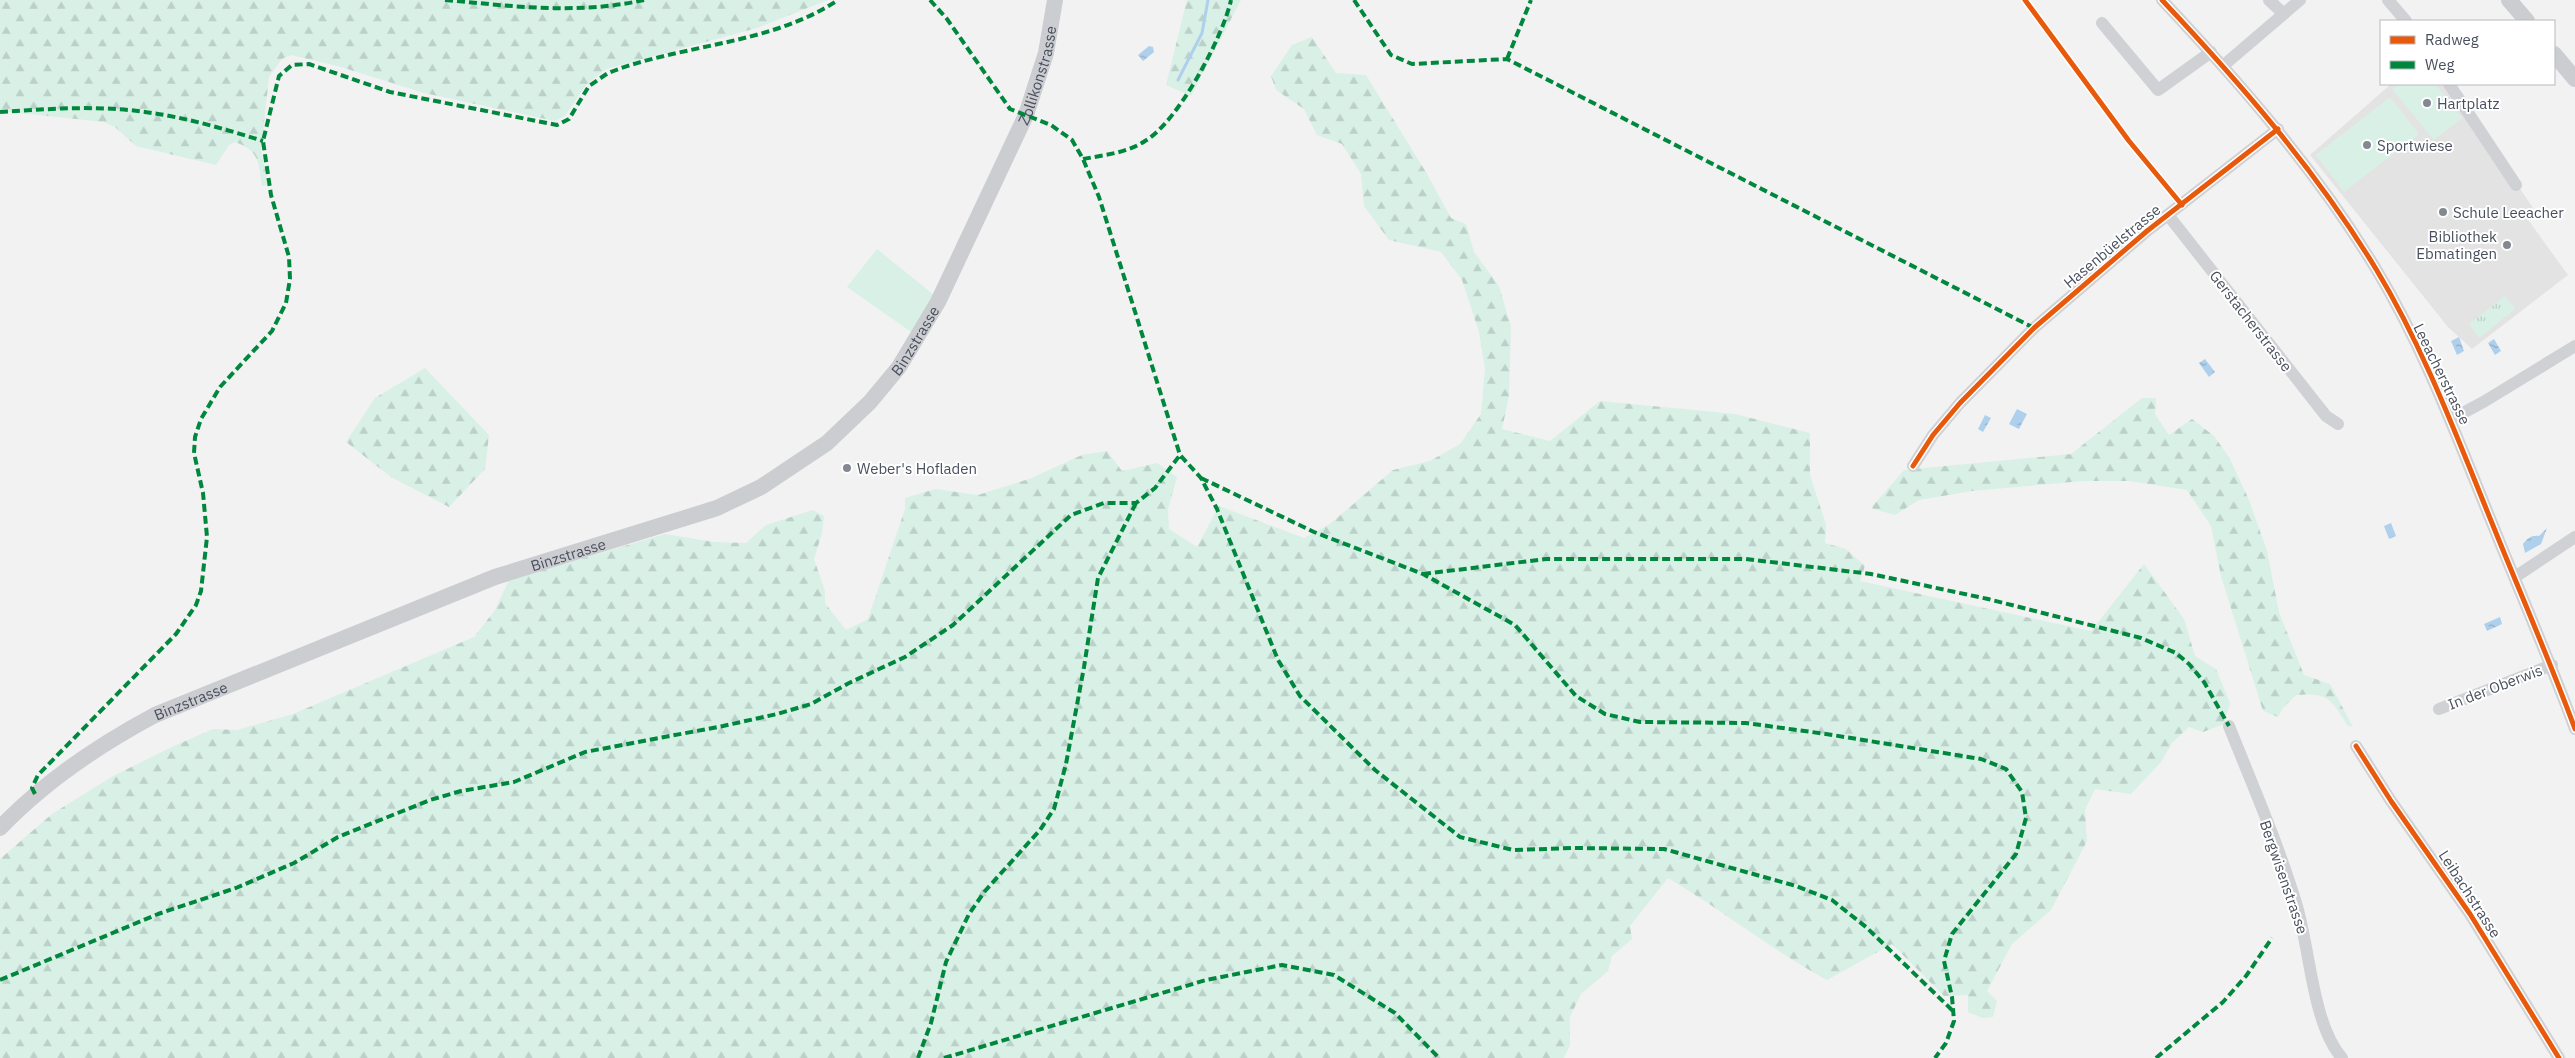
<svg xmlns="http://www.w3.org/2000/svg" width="2575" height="1058" font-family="'IBM Plex Sans',sans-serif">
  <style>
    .education { fill: #e4e3e3 }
    .green { fill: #d8f0e6 }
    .forest { fill: url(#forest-firs) }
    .park { fill: url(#park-tufts) }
    .water { fill: url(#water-ripples) }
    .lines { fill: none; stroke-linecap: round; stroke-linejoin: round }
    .stream { stroke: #aed0ec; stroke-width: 3 }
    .minor { stroke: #d0d1d4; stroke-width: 12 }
    .major { stroke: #cbcdd1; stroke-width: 16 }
    .quiet { stroke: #00873e; stroke-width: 4; stroke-dasharray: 8 4; stroke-linecap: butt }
    .cycleway-casing { stroke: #fff; stroke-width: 8 }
    .cycleway { stroke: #e8590c; stroke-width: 5 }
    .poi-dot { fill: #848891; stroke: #fff; stroke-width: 2 }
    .labels { text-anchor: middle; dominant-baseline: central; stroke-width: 4; stroke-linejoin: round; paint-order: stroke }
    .street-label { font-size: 15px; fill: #494f5d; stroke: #fff }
    .poi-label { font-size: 15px; fill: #494f5d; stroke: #fff; text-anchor: start }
  </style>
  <defs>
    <pattern id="forest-firs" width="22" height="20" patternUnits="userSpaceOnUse" patternTransform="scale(1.25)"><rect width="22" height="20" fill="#d8f0e6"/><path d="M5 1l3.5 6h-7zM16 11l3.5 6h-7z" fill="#bbd0c8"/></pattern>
    <pattern id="park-tufts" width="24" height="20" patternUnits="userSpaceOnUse" patternTransform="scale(1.25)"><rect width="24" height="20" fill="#d8f0e6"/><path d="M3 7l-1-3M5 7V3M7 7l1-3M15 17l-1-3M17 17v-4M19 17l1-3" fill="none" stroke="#bbd0c8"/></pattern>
    <pattern id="water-ripples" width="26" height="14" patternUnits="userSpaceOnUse" patternTransform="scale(1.25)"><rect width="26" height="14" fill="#aed0ec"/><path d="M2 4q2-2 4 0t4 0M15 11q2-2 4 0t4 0" fill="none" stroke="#90abc2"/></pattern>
  </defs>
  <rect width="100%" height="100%" fill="#f2f2f2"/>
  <path class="education" d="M2391 84H2449L2533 208 2526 217 2568 275 2472 349 2448 327 2310 155Z"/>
  <path class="green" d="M2399 84H2435L2462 118 2434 140 2392 89Z
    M2390 97 2419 134 2344 192 2316 155Z
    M877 249 934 295 914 334 847 287Z"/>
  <path class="forest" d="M0 0H828L757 28 606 69 586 85 565 116 555 121 424 93 341 67 291 55 282 59 269 77 261 150 268 185 262 186C258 162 260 151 235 142L229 145 216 165 136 146 115 127 104 122 0 111Z
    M1187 0H1241L1191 96 1166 85Z
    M1312 37 1336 73 1366 75 1427 174 1451 218 1466 224 1474 252 1499 286 1511 327 1509 396 1502 429 1550 441 1600 401 1735 414 1810 433V475L1826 525 1825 543 1846 549 1865 566 1860 581 2091 631 2144 564 2184 619 2195 656 2216 669 2230 703 2224 724 2203 732 2189 727 2172 743 2161 762 2131 794 2095 789 2085 810 2087 841 2051 910 2012 944 1987 991 1997 1001 1993 1017 1982 1018 1968 1012V995L1944 996 1892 944 1827 980C1772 950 1722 910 1668 878L1630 926 1632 939 1612 956 1608 971 1581 994 1570 1017V1045L1564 1058H0V859L52 814 113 776 174 746 213 729 237 730 293 714 474 637 495 610 509 580 665 534 714 542 746 543 766 525 813 510 824 516 822 533 814 559 825 591V603L846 630 868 619 905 509V498L935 489 978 495 1029 479 1082 455 1107 451 1122 471 1157 463 1177 477 1168 509 1169 529 1197 547 1219 506 1304 538 1330 524 1393 470 1430 461 1460 444 1481 414 1485 369 1479 332 1462 280 1441 252 1389 240 1364 206 1361 174 1342 144 1317 135 1304 109 1276 90 1271 76 1292 45Z
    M425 368 489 435 485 469 449 507 391 477 346 442 375 398Z
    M2142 398H2156L2155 414 2169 435 2192 419 2214 436 2229 457 2249 500 2267 551 2279 612 2304 675 2330 684 2353 727 2348 726C2331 700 2330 692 2296 695L2283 708 2278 717 2263 711 2221 576 2211 526 2187 490 2129 481H2083L1972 491 1919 500 1895 515 1871 508 1904 470 2071 454Z"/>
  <path class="park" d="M2505 296 2515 309 2479 338 2469 324Z"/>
  <path class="water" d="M1149 46 1153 47 1154 52 1143 61 1138 55Z
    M2459 337 2464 351 2457 355 2451 341Z
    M2494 339 2501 351 2495 355 2488 343Z
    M2205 359 2215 372 2209 377 2199 363Z
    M2017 409 2027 414 2019 429 2009 424Z
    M1985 415 1991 418 1983 432 1978 429Z
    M2391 523 2396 536 2389 539 2384 526Z
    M2547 528 2541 544 2525 553 2523 544C2528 538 2531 535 2539 536Z
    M2500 617 2502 624 2487 631 2484 624Z"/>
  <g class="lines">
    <path class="stream" d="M1178 80 1202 33 1208 0"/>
    <path class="minor" d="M2162 0C2241 84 2316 170 2376 269 2425 350 2458 440 2494 528 2521 595 2550 661 2575 729
      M2269 0 2284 14
      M2388 0 2406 21
      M2102 23 2158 90 2211 52
      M2224 65 2300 0
      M2449 84 2516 185
      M2168 215 2326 416 2338 424
      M2452 419 2485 401 2575 346
      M1913 466 1933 435 1960 403 2034 328 2147 231 2278 129
      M2515 577 2575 537
      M2439 709 2552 665
      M2229 726C2252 784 2278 843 2296 903 2310 947 2312 1024 2342 1058
      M2356 746 2391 801 2470 914 2559 1058"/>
    <g class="major">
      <path d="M2509 0 2527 21"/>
      <path d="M2554 54 2575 79"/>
      <path id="s1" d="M0 828C45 781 97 746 155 715L495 577 717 508 761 487 827 443 870 402 899 367 938 302 1026 115 1046 53 1055 0"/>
    </g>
    <path class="quiet" d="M445 0C512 6 577 15 644 0
      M930 0 947 19 1010 109 1051 125 1072 140 1083 159 1099 197 1180 455 1201 478 1217 509 1278 660 1300 696 1375 770 1460 837 1513 850 1574 848 1664 849 1796 886 1832 900 1866 927 1953 1011
      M1354 0 1391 55 1412 64 1507 59 2034 328
      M1507 59 1531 0
      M0 112C48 109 97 105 145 112 184 117 225 129 263 141
      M1083 159C1104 155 1127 153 1145 141 1178 122 1223 37 1231 0
      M1201 478 1314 532 1423 574 1515 625 1576 696 1605 714 1640 722 1746 723 1826 734 1981 759 2006 769 2022 792 2026 818 2016 854 1952 934 1944 961 1952 997 1954 1021 1946 1043 1935 1058
      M1423 574 1546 559H1746L1871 574 1988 599 2141 638 2176 653 2189 664 2204 682 2229 726
      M35 794 32 788 38 775 176 634 196 605 201 591 207 537 203 493 194 453 195 437 201 419 220 387 272 331 286 303 290 279 289 257 271 195 263 141 279 76 292 65 309 64 390 92 557 125 569 119 589 86 608 73C681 44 771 45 838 0
      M0 980 158 914 236 888 294 863 338 837 430 800 461 791 514 782 585 752 723 726 777 714 811 704 849 683 905 657 953 625 1071 515 1104 503H1136L1155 488 1180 455
      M918 1058 931 1023 946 962 969 914 985 891 1040 830 1054 809 1066 764 1084 667 1098 578 1136 503
      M944 1058 1206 980 1282 965 1334 975 1395 1013 1439 1058
      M2156 1058 2223 1002 2246 976 2272 938"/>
    <defs>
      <path id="cycleway" d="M2025 0 2129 141 2182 205
        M2162 0C2241 84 2316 170 2376 269 2425 350 2458 440 2494 528 2521 595 2550 661 2575 729
        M1913 466 1933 435 1960 403 2034 328 2147 231 2278 129
        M2356 746 2391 801 2470 914 2559 1058"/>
    </defs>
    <use href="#cycleway" class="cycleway-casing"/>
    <use href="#cycleway" class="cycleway"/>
  </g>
  <g class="poi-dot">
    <circle cx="2427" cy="103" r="5"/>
    <circle cx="2367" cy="145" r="5"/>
    <circle cx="2443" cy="212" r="5"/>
    <circle cx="2507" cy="245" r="5"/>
    <circle cx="847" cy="468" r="5"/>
  </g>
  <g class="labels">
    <g class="street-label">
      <text stroke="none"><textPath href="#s1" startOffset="1349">Zollikonstrasse</textPath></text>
      <text transform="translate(2112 246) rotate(-40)">Hasenbüelstrasse</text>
      <text transform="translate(2251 321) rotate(52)">Gerstacherstrasse</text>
      <text stroke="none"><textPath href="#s1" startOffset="1056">Binzstrasse</textPath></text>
      <text transform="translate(2442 374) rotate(64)">Leeacherstrasse</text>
      <text stroke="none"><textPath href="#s1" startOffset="636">Binzstrasse</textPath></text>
      <text transform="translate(2495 687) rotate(-21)">In der Oberwis</text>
      <text stroke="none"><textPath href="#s1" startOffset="231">Binzstrasse</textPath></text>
      <text transform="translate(2284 877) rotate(71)">Bergwisenstrasse</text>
      <text transform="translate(2470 894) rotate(57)">Leibachstrasse</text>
    </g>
    <g class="poi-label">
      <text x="2437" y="103">Hartplatz</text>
      <text x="2377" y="145">Sportwiese</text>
      <text x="2453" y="212">Schule Leeacher</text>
      <text x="2497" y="236" text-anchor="end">Bibliothek<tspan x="2497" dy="17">Ebmatingen</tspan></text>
      <text x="857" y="468">Weber's Hofladen</text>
    </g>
  </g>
  <rect x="2380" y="20" width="175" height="65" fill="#ffffff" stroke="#b6b9be"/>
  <rect x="2390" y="36" width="25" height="8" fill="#e8590c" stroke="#b6b9be"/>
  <text x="2425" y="45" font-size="15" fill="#494f5d">Radweg</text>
  <rect x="2390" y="61" width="25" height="8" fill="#00873e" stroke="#b6b9be"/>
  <text x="2425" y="70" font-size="15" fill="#494f5d">Weg</text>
</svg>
